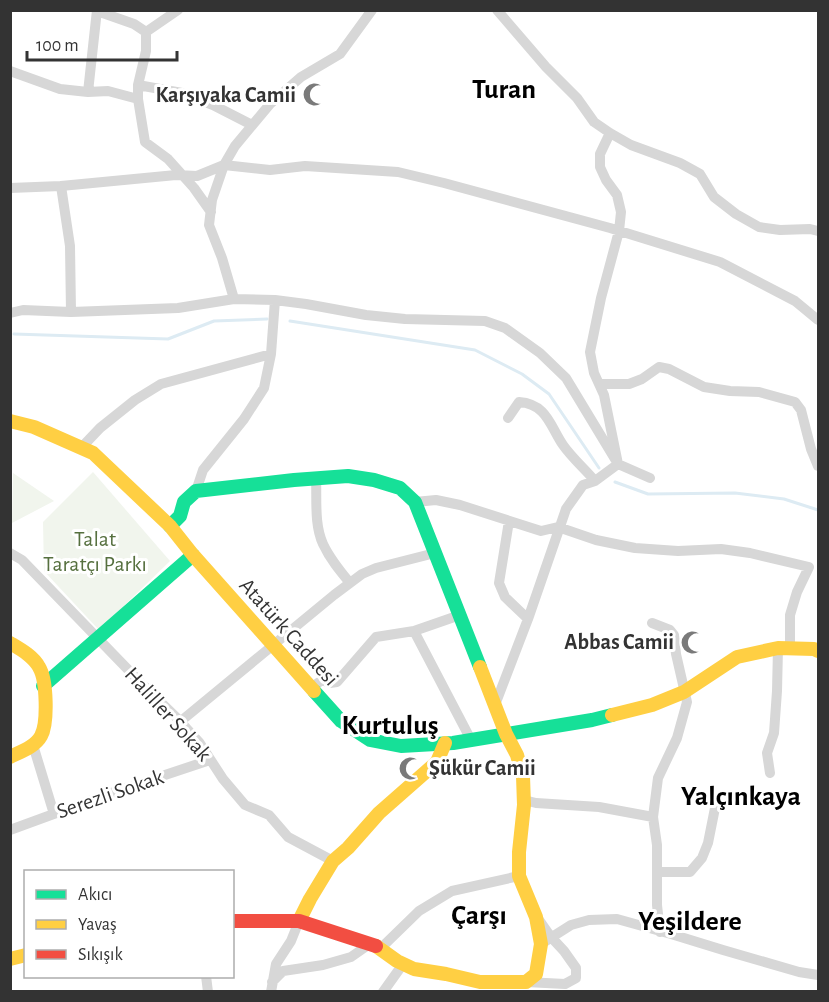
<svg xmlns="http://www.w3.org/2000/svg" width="829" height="1002" font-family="'Alegreya Sans',sans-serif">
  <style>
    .green { fill: #f1f5ed }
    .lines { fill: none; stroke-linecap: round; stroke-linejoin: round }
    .stream { stroke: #ddebf3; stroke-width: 3 }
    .street { stroke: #d7d7d7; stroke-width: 10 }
    .fast { stroke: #16e098; stroke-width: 14 }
    .slow { stroke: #ffcf43; stroke-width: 14 }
    .jam { stroke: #f24e42; stroke-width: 14 }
    .labels { text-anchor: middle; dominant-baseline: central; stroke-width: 6; stroke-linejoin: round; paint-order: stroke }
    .poi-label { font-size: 22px; font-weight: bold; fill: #333; stroke: #fff; text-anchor: end }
    .park-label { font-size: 22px; fill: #56703f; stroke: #fff }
    .street-label { font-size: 22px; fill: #333; stroke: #fff }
    .district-label { font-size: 28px; font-weight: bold; fill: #000; stroke: #fff }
  </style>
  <rect width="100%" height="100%" fill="#fff"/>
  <path class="green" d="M93 472 170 561 99 630 44 571 43 522Z
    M13 473 54 501 12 523Z"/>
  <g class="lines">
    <path class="stream" d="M290 321 475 350 522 374 549 394 599 468
      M14 334 168 339 214 321 267 319
      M615 482 648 494 735 493 784 499 818 510"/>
    <path class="street" d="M497 10 546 67 577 98 594 122 610 133 631 145 680 163 700 174 714 197 736 214 759 227 780 230 810 229 818 231
      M97 11 134 24 146 32V51L138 85V99L145 142 168 159 194 188 211 212
      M146 32 178 10
      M10 71 60 89 88 92 108 91 138 99
      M138 85 182 93 213 105 252 125
      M88 92 97 10
      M61 186 70 246 71 312
      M10 188 61 186 176 175 197 176 224 165 270 170 305 166 398 172 444 183 610 228 720 262 795 301 818 320
      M234 299 222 258 209 225 212 200 224 165 235 146 270 104 301 77 340 54 372 10
      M10 313 23 310 71 312 178 308 234 299 275 300 306 304 366 315 405 319 485 321 505 328 540 353 566 378 618 464 650 478
      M599 384H629L642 379 659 367 669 369 704 387 730 391 759 392 795 402 801 410 811 449 818 466
      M508 418 519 402C547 404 550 426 563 445 572 458 585 469 595 481
      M81 448 100 428 135 400 161 384 271 354
      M316 478C317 500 314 524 323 544 330 559 340 571 350 583
      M196 491 203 470 244 419 264 388 271 354 275 300
      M415 502 436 500 460 505 541 531 558 527 596 540 635 548 678 551 721 549 750 553 809 567 797 592 790 615V648
      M509 521 499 583 505 597 528 619
      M10 553 22 560 140 682 178 719 199 742 223 779 245 805 269 815 288 837 333 861
      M652 623 670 630 674 635 676 654 687 702 677 738 658 778 653 817 657 845V905L660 932
      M414 631 471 740
      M311 688 322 680 330 683 337 682 376 637 414 631 460 615
      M495 705 528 619 566 509 583 485 595 481 618 464 604 395 594 373 590 352 601 298 619 231 621 212 617 195 606 180 600 167V154L610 133
      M181 721 334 595 362 574 376 568 435 553
      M33 745 54 814
      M770 773 767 753 774 733 777 691 778 648
      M524 800 536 803 599 807 653 817
      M10 830 111 793 210 760
      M658 872H690L702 858 708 843 716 803
      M541 944 571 925 589 920 617 919 671 934 723 950 799 972 818 975
      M381 948 419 911 452 891 519 876
      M206 976 208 992
      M272 982 283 971 323 965 351 957 371 943
      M526 982 565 984 576 978V968L564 951 551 937 537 917
      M271 992 276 964 291 941 299 921
      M383 992 403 964"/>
    <path class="fast" d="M170 526 180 516 184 502 196 491 294 480 348 476 374 480 400 488 415 502 480 667
      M43 686 193 555
      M314 691 341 721 370 740 401 746 453 743 592 720 612 715"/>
    <path class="slow" d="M10 421 34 427 93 453 170 526 193 555 314 691
      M10 643C20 649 33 656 39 667 47 680 48 723 41 736 35 747 20 752 10 757
      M612 715 652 705 684 692 737 657 778 648 814 649 818 651
      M299 921 310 899 333 861 348 848 379 813 437 762 445 743
      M376 946 397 961 414 969 446 974 480 982H526L536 974 541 944 536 917 519 876V852L524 805 523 776 517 755 506 734 480 667
      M10 959 26 955"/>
    <path class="jam" d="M232 921H299L376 946"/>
  </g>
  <defs>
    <symbol id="mosque-bare" viewBox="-9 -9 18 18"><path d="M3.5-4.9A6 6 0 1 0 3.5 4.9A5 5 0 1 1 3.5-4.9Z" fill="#7a7a7a" stroke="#fff" stroke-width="2.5" paint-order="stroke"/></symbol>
  </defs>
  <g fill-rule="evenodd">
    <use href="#mosque-bare" x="298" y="78" width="33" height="33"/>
    <use href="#mosque-bare" x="676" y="626" width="33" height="33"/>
    <use href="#mosque-bare" x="394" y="752" width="33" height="33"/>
  </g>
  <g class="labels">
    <g class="poi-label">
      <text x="296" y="95">Karşıyaka Camii</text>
      <text x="674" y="642">Abbas Camii</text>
      <text x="429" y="768" text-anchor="start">Şükür Camii</text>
    </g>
    <g class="park-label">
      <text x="95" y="539">Talat<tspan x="95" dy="25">Taratçı Parkı</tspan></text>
    </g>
    <g class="street-label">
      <text transform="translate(289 632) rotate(48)">Atatürk Caddesi</text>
      <text transform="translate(168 714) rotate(48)">Haliller Sokak</text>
      <text transform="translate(110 794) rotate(-19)">Serezli Sokak</text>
    </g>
    <g class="district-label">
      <text x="504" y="90">Turan</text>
      <text x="390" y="726">Kurtuluş</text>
      <text x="741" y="797">Yalçınkaya</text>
      <text x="479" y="916">Çarşı</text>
      <text x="690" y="922">Yeşildere</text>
    </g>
  </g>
  <rect width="829" height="1002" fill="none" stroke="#333333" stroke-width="24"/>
  <rect x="24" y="870" width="210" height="108" fill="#ffffff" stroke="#adadad" stroke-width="1.5"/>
  <rect x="36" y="890" width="30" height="9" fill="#16e098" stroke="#adadad" stroke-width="1.5"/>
  <text x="78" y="900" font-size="18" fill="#333333">Akıcı</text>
  <rect x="36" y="920" width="30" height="9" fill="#ffcf43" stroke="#adadad" stroke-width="1.5"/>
  <text x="78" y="930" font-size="18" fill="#333333">Yavaş</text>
  <rect x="36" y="950" width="30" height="9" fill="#f24e42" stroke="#adadad" stroke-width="1.5"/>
  <text x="78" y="960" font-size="18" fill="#333333">Sıkışık</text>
  <path d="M27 51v9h150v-9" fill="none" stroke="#333333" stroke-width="3"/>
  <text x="36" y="51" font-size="18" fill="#333333" stroke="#ffffff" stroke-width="4.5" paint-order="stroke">100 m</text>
</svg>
